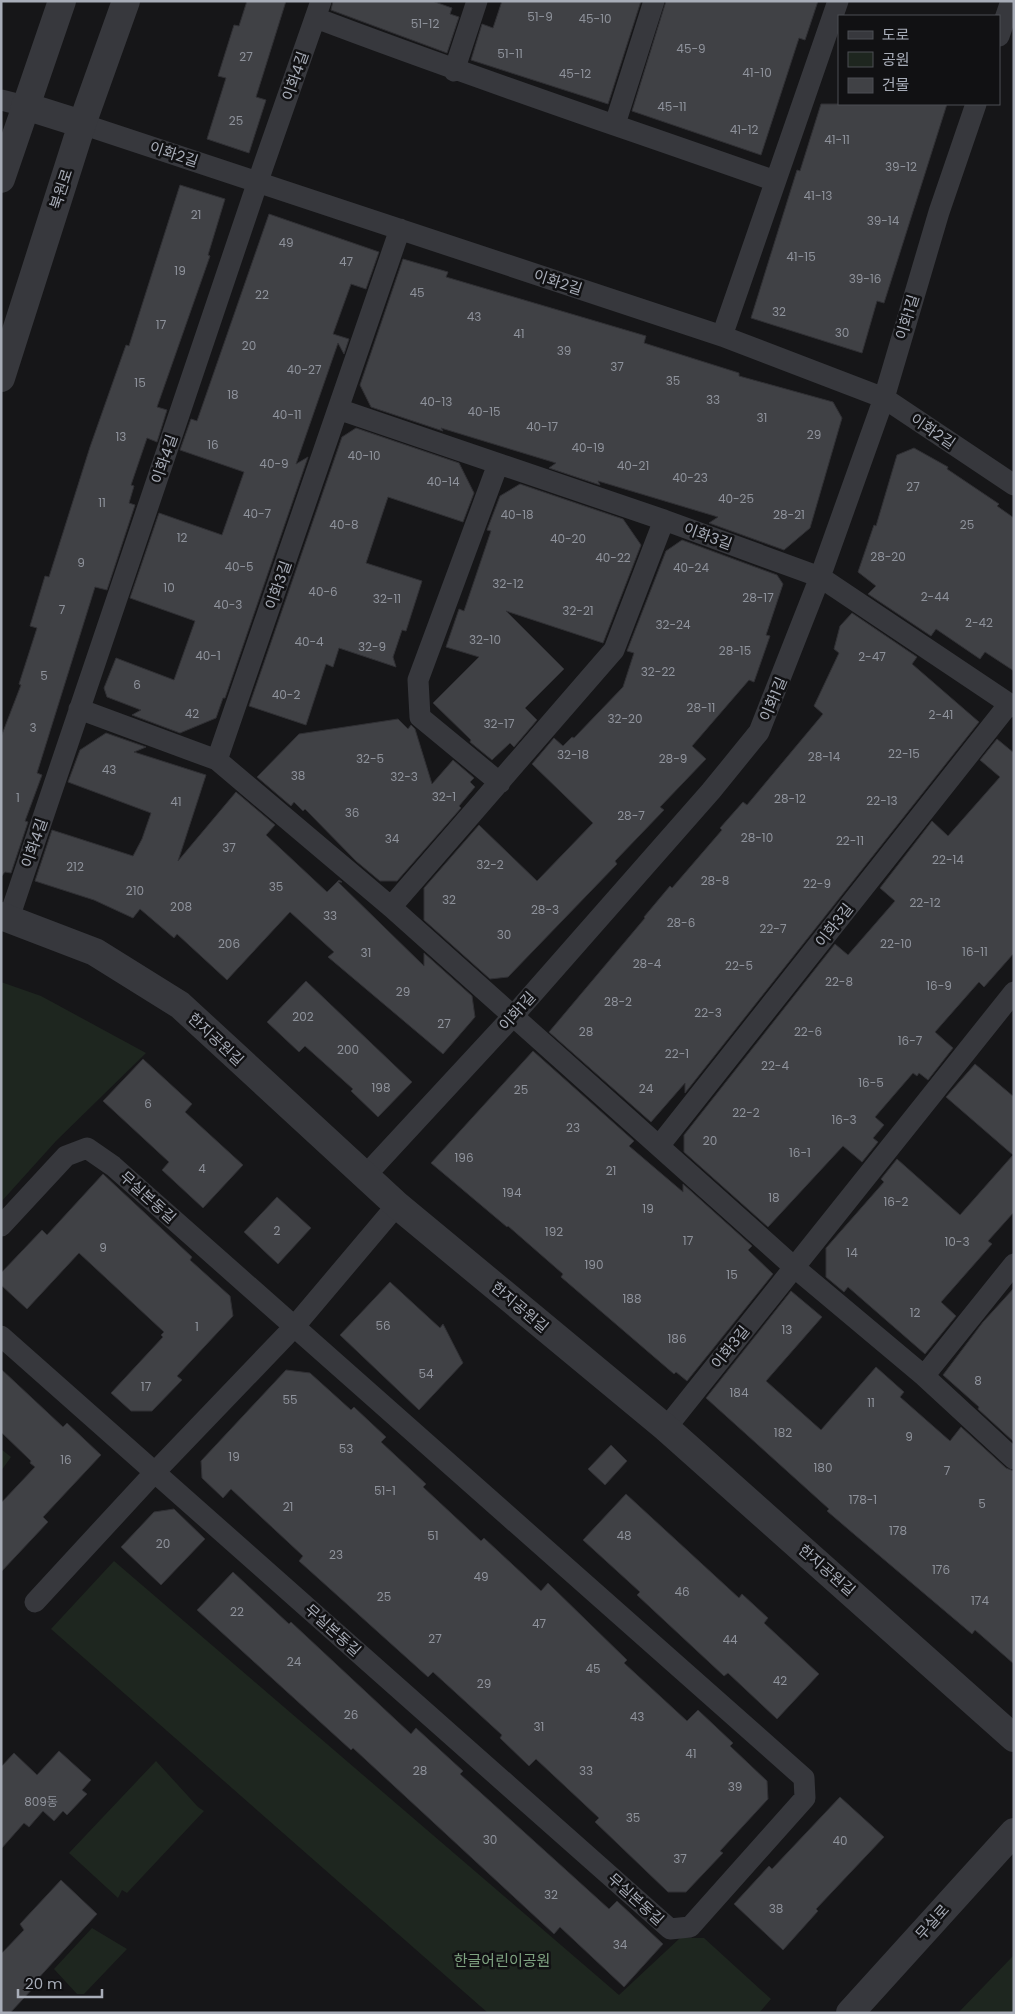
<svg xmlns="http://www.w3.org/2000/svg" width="1015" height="2014" font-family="Poppins,'Noto Sans KR',sans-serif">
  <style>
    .green { fill: #1e261f }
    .building { fill: #404145; stroke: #303034 }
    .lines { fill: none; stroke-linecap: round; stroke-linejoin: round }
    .minor { stroke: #37383d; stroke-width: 21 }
    .tertiary { stroke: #37383d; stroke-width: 28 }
    .labels { text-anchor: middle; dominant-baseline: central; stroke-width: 5; stroke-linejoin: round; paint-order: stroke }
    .number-label { font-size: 12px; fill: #8e929b }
    .street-label { font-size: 15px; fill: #a8adb8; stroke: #111113 }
    .park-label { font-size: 15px; fill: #7fa381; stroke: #111113 }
  </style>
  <rect width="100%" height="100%" fill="#161618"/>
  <path class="green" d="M1 982 41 996 146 1053 56 1141 1 1202Z
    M1 1449 11 1457 1 1471Z
    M114 1561 619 1995 680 1938H704L771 1999 759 2013H488L51 1629Z
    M156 1761 198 1807 204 1811 127 1893 122 1890 118 1898 69 1853Z
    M92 1928 127 1949 84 1994H77L54 1969Z
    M1014 1955V2013H958Z"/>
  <path class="building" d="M247 1H286L256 97 266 100 249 153 207 139 226 78 218 76 234 25 239 26Z
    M333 1H432L452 8 450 14 459 17 447 53 331 10Z
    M502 1H641L608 104 471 60 482 24 493 28Z
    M666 1H818L805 40 799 38 761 155 632 111Z
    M821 104H947L884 303 877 301 862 353 751 318 797 170 800 171Z
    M180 185 225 199 208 255 210 256 157 407 167 410 157 442 147 438 131 485 134 486 129 503 135 505 107 590 95 587 37 773 42 775 25 821 28 822 11 873 5 872 1 877V737L21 685 19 684 37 628 30 626 45 576 49 577 90 447 126 345 129 346Z
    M269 214 379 252 366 289 351 284 333 334 349 339 344 354 338 343 296 464 308 457 225 698H223L216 718 180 733 132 715 141 710 107 697 104 688 116 658 174 680 195 621 130 598 159 513 222 535 244 472 180 450 191 419 197 421Z
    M403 259 448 272 446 277 646 336 644 343 739 373V376L833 402 842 418 810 528 784 550 709 523 718 517 598 481 600 485 549 468 556 463 441 428 443 431 371 407 360 385Z
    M356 428 459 463 474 493 463 522 388 497 366 563 422 581 406 631 402 630 393 657 396 667 339 648 333 667 326 664 306 725 249 706 342 437Z
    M914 448 948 467 947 469 999 504 997 506 1014 518V671L985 652 980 659 936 629 931 636 868 594 876 586 858 572 874 525 876 526 897 455Z
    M520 484 623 519 641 545 603 643 506 611 564 669 525 708 537 720 514 747 510 743 492 760 470 742 471 740 433 703 479 657 446 647 459 609 464 611 491 531 487 530 500 496Z
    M682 540 777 575 783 584 766 635 770 636 754 682 749 680 692 746 706 759 660 807 664 810 615 861 617 864 508 977 490 979 424 920V888L479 825 537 881 593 823 532 764 554 738 563 746 572 737 574 738 623 687 634 653 627 651 666 551Z
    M852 613 917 657 912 664 979 722 685 1093V1083L651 1122 549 1032 645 918 644 917 670 886 672 888 722 830 720 828 743 802 747 805 823 714 814 706 839 653 834 649 840 626Z
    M398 719 408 729 411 725 415 729 432 784 453 760 474 778 470 782 475 787 459 806 461 808 397 881H380L356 861 305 809 303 811 294 802 291 806 257 777 299 734Z
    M106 733 146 747 134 752 206 775 178 861 236 792 275 825 266 835 327 892 339 880 342 882H338L424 966V953L472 996 475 1017 443 1054 328 957 334 952 290 912 227 980 177 934 174 938 140 909 133 918 94 900 35 881 52 830 133 856 142 839 151 813 68 782 80 750Z
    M997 739 1014 753V953L984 987 979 982 935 1032 953 1048 928 1080 919 1073 917 1076 913 1073 875 1117 884 1125 873 1138 878 1142 862 1162 843 1146 768 1227 684 1152V1135L835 944 848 955 895 901 880 888 932 821 948 836 1000 777 980 760Z
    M306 981 412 1082 378 1117 351 1091 353 1089 305 1046 299 1052 267 1022Z
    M533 1051 634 1141 629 1146 683 1192V1184L752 1246 748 1250 773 1274 687 1381 676 1372 674 1374 561 1277 563 1274 508 1226 507 1227 431 1163Z
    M143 1059 192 1104 185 1112 243 1165 203 1208 162 1170 169 1162 103 1101Z
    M975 1064 1014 1097V1212L988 1241 992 1244 941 1302 956 1316 925 1354 848 1287 844 1292 826 1277V1248L884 1182 881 1179 897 1159 960 1215 1013 1155 946 1097Z
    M103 1174 192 1257 190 1260 230 1296 233 1316 177 1376 182 1380 152 1411H131L111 1393 163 1337 161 1335 164 1332 79 1253 27 1309 1 1285V1273L42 1230 47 1235Z
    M277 1197 311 1228 278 1264 244 1232Z
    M390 1282 440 1328 443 1324 463 1363 419 1410 340 1335Z
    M1014 1288V1442L978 1409 979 1407 943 1375 983 1322Z
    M791 1291 822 1317 766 1381 821 1430 876 1367 904 1392 900 1397 950 1441 961 1427 1006 1468 1014 1471V1664L975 1630 972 1634 855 1535 827 1511 829 1509 706 1398Z
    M1 1369 63 1427 67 1423 101 1455 43 1517 48 1522 1 1572V1503L35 1467 30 1463 31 1461 1 1432Z
    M286 1370 310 1373 351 1410 354 1407 386 1437 381 1442 426 1484 423 1487 481 1541 484 1538 541 1591 548 1583 627 1660 624 1663 687 1721 698 1710 733 1743 730 1746 767 1781 768 1799 720 1851 723 1853 686 1892H668L595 1822 599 1818 536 1759 529 1766 500 1738 502 1735 433 1672 428 1677 299 1561 303 1556 231 1489 223 1498 202 1478 201 1461Z
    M611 1445 627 1461 605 1485 588 1469Z
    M626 1494 739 1598 742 1594 768 1618 764 1623 819 1674 777 1719 728 1673 724 1676 637 1595 640 1592 583 1540Z
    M174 1509 205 1539 161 1585 121 1547 154 1512Z
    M233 1572 289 1624 291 1622 411 1734 416 1728 463 1771 460 1774 609 1909 617 1901 663 1944 624 1987 560 1927 554 1934 353 1748 351 1750 197 1610Z
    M59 1751 91 1780 82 1790 87 1794 67 1815 63 1811 54 1821 43 1811 29 1827 24 1823 1 1849V1767L14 1753 37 1775Z
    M840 1797 884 1837 816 1909 818 1911 783 1950 734 1904 769 1866 772 1869Z
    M61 1880 97 1914 34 1983 36 1985 10 2013H1V1954L24 1930 20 1924Z"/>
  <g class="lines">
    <path class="minor" d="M316 18C468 76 622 127 775 181
      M999 36 1011 1
      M454 71 477 1
      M1 100 25 106
      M82 124 722 336 884 398 1014 485
      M615 124 654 1
      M722 336 838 1
      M338 409 664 520 820 577 1014 707
      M498 464 418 680 420 717 500 783
      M79 709 217 760 391 907 794 1267 924 1376 1014 1459
      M217 760 400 229
      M391 907 614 650 664 520
      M9 918 258 181 321 1
      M659 1146 1009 704
      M365 1176 514 1015 711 791 759 732 820 577 884 398 939 212 976 104
      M1 1226 66 1156 87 1148 113 1166 804 1778 805 1798 690 1927 670 1929 1 1336
      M924 1376 1014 1264
      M666 1428 1014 992
      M35 1602 155 1472 294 1327 397 1205"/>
    <path class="tertiary" d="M25 106 82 124
      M1 179 62 1
      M1 378 82 124 126 1
      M1 916 95 952 180 1005 397 1205 666 1428 1014 1738
      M850 2013 1014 1832"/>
  </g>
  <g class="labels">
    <g class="number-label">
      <text x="540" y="16">51-9</text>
      <text x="595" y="18">45-10</text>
      <text x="425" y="23">51-12</text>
      <text x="691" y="48">45-9</text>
      <text x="510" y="53">51-11</text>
      <text x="246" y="56">27</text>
      <text x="757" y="72">41-10</text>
      <text x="575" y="73">45-12</text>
      <text x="672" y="106">45-11</text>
      <text x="236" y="120">25</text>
      <text x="744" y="129">41-12</text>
      <text x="837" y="139">41-11</text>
      <text x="901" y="166">39-12</text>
      <text x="818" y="195">41-13</text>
      <text x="196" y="214">21</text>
      <text x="883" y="220">39-14</text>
      <text x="286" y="242">49</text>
      <text x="801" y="256">41-15</text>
      <text x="346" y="261">47</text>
      <text x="180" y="270">19</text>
      <text x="865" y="278">39-16</text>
      <text x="417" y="292">45</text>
      <text x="262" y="294">22</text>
      <text x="779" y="311">32</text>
      <text x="474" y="316">43</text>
      <text x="161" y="324">17</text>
      <text x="842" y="332">30</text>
      <text x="519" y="333">41</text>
      <text x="249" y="345">20</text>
      <text x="564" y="350">39</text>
      <text x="617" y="366">37</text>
      <text x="304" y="369">40-27</text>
      <text x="673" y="380">35</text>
      <text x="140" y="382">15</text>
      <text x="233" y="394">18</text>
      <text x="713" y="399">33</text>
      <text x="436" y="401">40-13</text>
      <text x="484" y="411">40-15</text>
      <text x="287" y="414">40-11</text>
      <text x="762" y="417">31</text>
      <text x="542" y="426">40-17</text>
      <text x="814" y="434">29</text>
      <text x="121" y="436">13</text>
      <text x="213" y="444">16</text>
      <text x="588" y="447">40-19</text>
      <text x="364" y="455">40-10</text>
      <text x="274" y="463">40-9</text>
      <text x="633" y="465">40-21</text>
      <text x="690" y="477">40-23</text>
      <text x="443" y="481">40-14</text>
      <text x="913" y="486">27</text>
      <text x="736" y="498">40-25</text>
      <text x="102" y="502">11</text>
      <text x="257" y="513">40-7</text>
      <text x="517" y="514">40-18</text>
      <text x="789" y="514">28-21</text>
      <text x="344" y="524">40-8</text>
      <text x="967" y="524">25</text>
      <text x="182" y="537">12</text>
      <text x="568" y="538">40-20</text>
      <text x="888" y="556">28-20</text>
      <text x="613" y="557">40-22</text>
      <text x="81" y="562">9</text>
      <text x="239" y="566">40-5</text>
      <text x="691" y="567">40-24</text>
      <text x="508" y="583">32-12</text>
      <text x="169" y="587">10</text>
      <text x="323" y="591">40-6</text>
      <text x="935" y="596">2-44</text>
      <text x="758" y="597">28-17</text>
      <text x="387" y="598">32-11</text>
      <text x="228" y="604">40-3</text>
      <text x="62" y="609">7</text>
      <text x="578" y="610">32-21</text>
      <text x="979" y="622">2-42</text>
      <text x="673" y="624">32-24</text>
      <text x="485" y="639">32-10</text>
      <text x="309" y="641">40-4</text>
      <text x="372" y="646">32-9</text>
      <text x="735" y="650">28-15</text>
      <text x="208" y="655">40-1</text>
      <text x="872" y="656">2-47</text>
      <text x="658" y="671">32-22</text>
      <text x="44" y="675">5</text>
      <text x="137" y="684">6</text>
      <text x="286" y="694">40-2</text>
      <text x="701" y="707">28-11</text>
      <text x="192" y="713">42</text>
      <text x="941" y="714">2-41</text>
      <text x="625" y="718">32-20</text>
      <text x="499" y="723">32-17</text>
      <text x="33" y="727">3</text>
      <text x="904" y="753">22-15</text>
      <text x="573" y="754">32-18</text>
      <text x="824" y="756">28-14</text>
      <text x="370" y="758">32-5</text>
      <text x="673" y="758">28-9</text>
      <text x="109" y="769">43</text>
      <text x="298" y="775">38</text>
      <text x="404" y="776">32-3</text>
      <text x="444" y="796">32-1</text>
      <text x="18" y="797">1</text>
      <text x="790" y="798">28-12</text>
      <text x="882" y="800">22-13</text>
      <text x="176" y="801">41</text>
      <text x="352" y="812">36</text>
      <text x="631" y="815">28-7</text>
      <text x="757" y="837">28-10</text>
      <text x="392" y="838">34</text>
      <text x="850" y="840">22-11</text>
      <text x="229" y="847">37</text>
      <text x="948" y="859">22-14</text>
      <text x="490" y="864">32-2</text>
      <text x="75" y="866">212</text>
      <text x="715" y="880">28-8</text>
      <text x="817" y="883">22-9</text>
      <text x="276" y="886">35</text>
      <text x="135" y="890">210</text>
      <text x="449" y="899">32</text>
      <text x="925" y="902">22-12</text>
      <text x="181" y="906">208</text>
      <text x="545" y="909">28-3</text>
      <text x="330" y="915">33</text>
      <text x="681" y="922">28-6</text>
      <text x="773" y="928">22-7</text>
      <text x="504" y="934">30</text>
      <text x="229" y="943">206</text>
      <text x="896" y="943">22-10</text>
      <text x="975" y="951">16-11</text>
      <text x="366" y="952">31</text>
      <text x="647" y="963">28-4</text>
      <text x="739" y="965">22-5</text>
      <text x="839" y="981">22-8</text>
      <text x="939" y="985">16-9</text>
      <text x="403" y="991">29</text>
      <text x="618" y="1001">28-2</text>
      <text x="708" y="1012">22-3</text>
      <text x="303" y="1016">202</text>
      <text x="444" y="1023">27</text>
      <text x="586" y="1031">28</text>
      <text x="808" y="1031">22-6</text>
      <text x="910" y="1040">16-7</text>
      <text x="348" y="1049">200</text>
      <text x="677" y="1053">22-1</text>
      <text x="775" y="1065">22-4</text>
      <text x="871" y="1082">16-5</text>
      <text x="381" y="1087">198</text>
      <text x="646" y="1088">24</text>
      <text x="521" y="1089">25</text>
      <text x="148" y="1103">6</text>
      <text x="746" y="1112">22-2</text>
      <text x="844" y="1119">16-3</text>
      <text x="573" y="1127">23</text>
      <text x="710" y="1140">20</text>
      <text x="800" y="1152">16-1</text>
      <text x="464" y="1157">196</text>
      <text x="202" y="1168">4</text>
      <text x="611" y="1170">21</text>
      <text x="512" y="1192">194</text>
      <text x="774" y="1197">18</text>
      <text x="896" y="1201">16-2</text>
      <text x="648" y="1208">19</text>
      <text x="277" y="1230">2</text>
      <text x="554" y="1231">192</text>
      <text x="688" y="1240">17</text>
      <text x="957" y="1241">10-3</text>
      <text x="103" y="1247">9</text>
      <text x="852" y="1252">14</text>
      <text x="594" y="1264">190</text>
      <text x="732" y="1274">15</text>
      <text x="632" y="1298">188</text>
      <text x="915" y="1312">12</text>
      <text x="383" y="1325">56</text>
      <text x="197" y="1326">1</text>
      <text x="787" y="1329">13</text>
      <text x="677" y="1338">186</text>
      <text x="426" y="1373">54</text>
      <text x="978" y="1380">8</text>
      <text x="146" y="1386">17</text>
      <text x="739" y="1392">184</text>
      <text x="290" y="1399">55</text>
      <text x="871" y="1402">11</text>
      <text x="783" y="1432">182</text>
      <text x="909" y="1436">9</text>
      <text x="346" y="1448">53</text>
      <text x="234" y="1456">19</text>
      <text x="66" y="1459">16</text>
      <text x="823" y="1467">180</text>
      <text x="947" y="1470">7</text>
      <text x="385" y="1490">51-1</text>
      <text x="863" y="1499">178-1</text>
      <text x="982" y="1503">5</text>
      <text x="288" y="1506">21</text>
      <text x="898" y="1530">178</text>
      <text x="433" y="1535">51</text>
      <text x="624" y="1535">48</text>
      <text x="163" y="1543">20</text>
      <text x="336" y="1554">23</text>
      <text x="941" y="1569">176</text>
      <text x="481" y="1576">49</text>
      <text x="682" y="1591">46</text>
      <text x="384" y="1596">25</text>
      <text x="980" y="1600">174</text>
      <text x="237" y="1611">22</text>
      <text x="539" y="1623">47</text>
      <text x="435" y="1638">27</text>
      <text x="730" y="1639">44</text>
      <text x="294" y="1661">24</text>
      <text x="593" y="1668">45</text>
      <text x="780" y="1680">42</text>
      <text x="484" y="1683">29</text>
      <text x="351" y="1714">26</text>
      <text x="637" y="1716">43</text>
      <text x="539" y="1726">31</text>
      <text x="691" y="1753">41</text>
      <text x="420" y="1770">28</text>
      <text x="586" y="1770">33</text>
      <text x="735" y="1786">39</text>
      <text x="41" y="1801">809동</text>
      <text x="633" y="1817">35</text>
      <text x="490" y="1839">30</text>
      <text x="840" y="1840">40</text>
      <text x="680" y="1858">37</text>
      <text x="551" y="1894">32</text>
      <text x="776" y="1908">38</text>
      <text x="620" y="1944">34</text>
    </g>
    <g class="street-label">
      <text transform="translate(295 76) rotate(-71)">이화4길</text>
      <text transform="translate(174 154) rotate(18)">이화2길</text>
      <text transform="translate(61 189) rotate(-72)">북원로</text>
      <text transform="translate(558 282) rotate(18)">이화2길</text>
      <text transform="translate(907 317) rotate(-73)">이화1길</text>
      <text transform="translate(933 431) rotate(34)">이화2길</text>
      <text transform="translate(164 459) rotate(-71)">이화4길</text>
      <text transform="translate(708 536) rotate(20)">이화3길</text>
      <text transform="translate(278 585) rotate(-71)">이화3길</text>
      <text transform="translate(773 699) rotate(-67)">이화1길</text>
      <text transform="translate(34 843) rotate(-71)">이화4길</text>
      <text transform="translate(834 925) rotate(-52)">이화3길</text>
      <text transform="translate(517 1011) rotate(-48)">이화1길</text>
      <text transform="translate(216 1039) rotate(43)">한지공원길</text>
      <text transform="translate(148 1197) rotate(42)">무실본동길</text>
      <text transform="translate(520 1307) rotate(40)">한지공원길</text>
      <text transform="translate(730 1347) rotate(-51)">이화3길</text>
      <text transform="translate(827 1570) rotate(41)">한지공원길</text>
      <text transform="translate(333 1630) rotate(42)">무실본동길</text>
      <text transform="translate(636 1899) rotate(42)">무실본동길</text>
      <text transform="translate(932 1922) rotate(-48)">무실로</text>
    </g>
    <g class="park-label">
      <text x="502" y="1960">한글어린이공원</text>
    </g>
  </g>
  <rect width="1015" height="2014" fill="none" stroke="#a8adb8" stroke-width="5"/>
  <rect x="838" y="15" width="162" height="90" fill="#111113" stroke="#4d4f55"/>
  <rect x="848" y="31" width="25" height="8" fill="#37383d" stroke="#4d4f55"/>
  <text x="882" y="40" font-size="15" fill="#a8adb8">도로</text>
  <rect x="848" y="52" width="25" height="15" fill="#1e261f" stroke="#4d4f55"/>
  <text x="882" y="65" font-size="15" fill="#a8adb8">공원</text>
  <rect x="848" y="78" width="25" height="15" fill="#404145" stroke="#4d4f55"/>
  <text x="882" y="90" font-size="15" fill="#a8adb8">건물</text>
  <path d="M18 1989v8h84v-8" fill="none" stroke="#a8adb8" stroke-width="2.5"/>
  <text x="25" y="1989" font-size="15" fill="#a8adb8" stroke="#111113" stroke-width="4" paint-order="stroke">20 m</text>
</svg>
